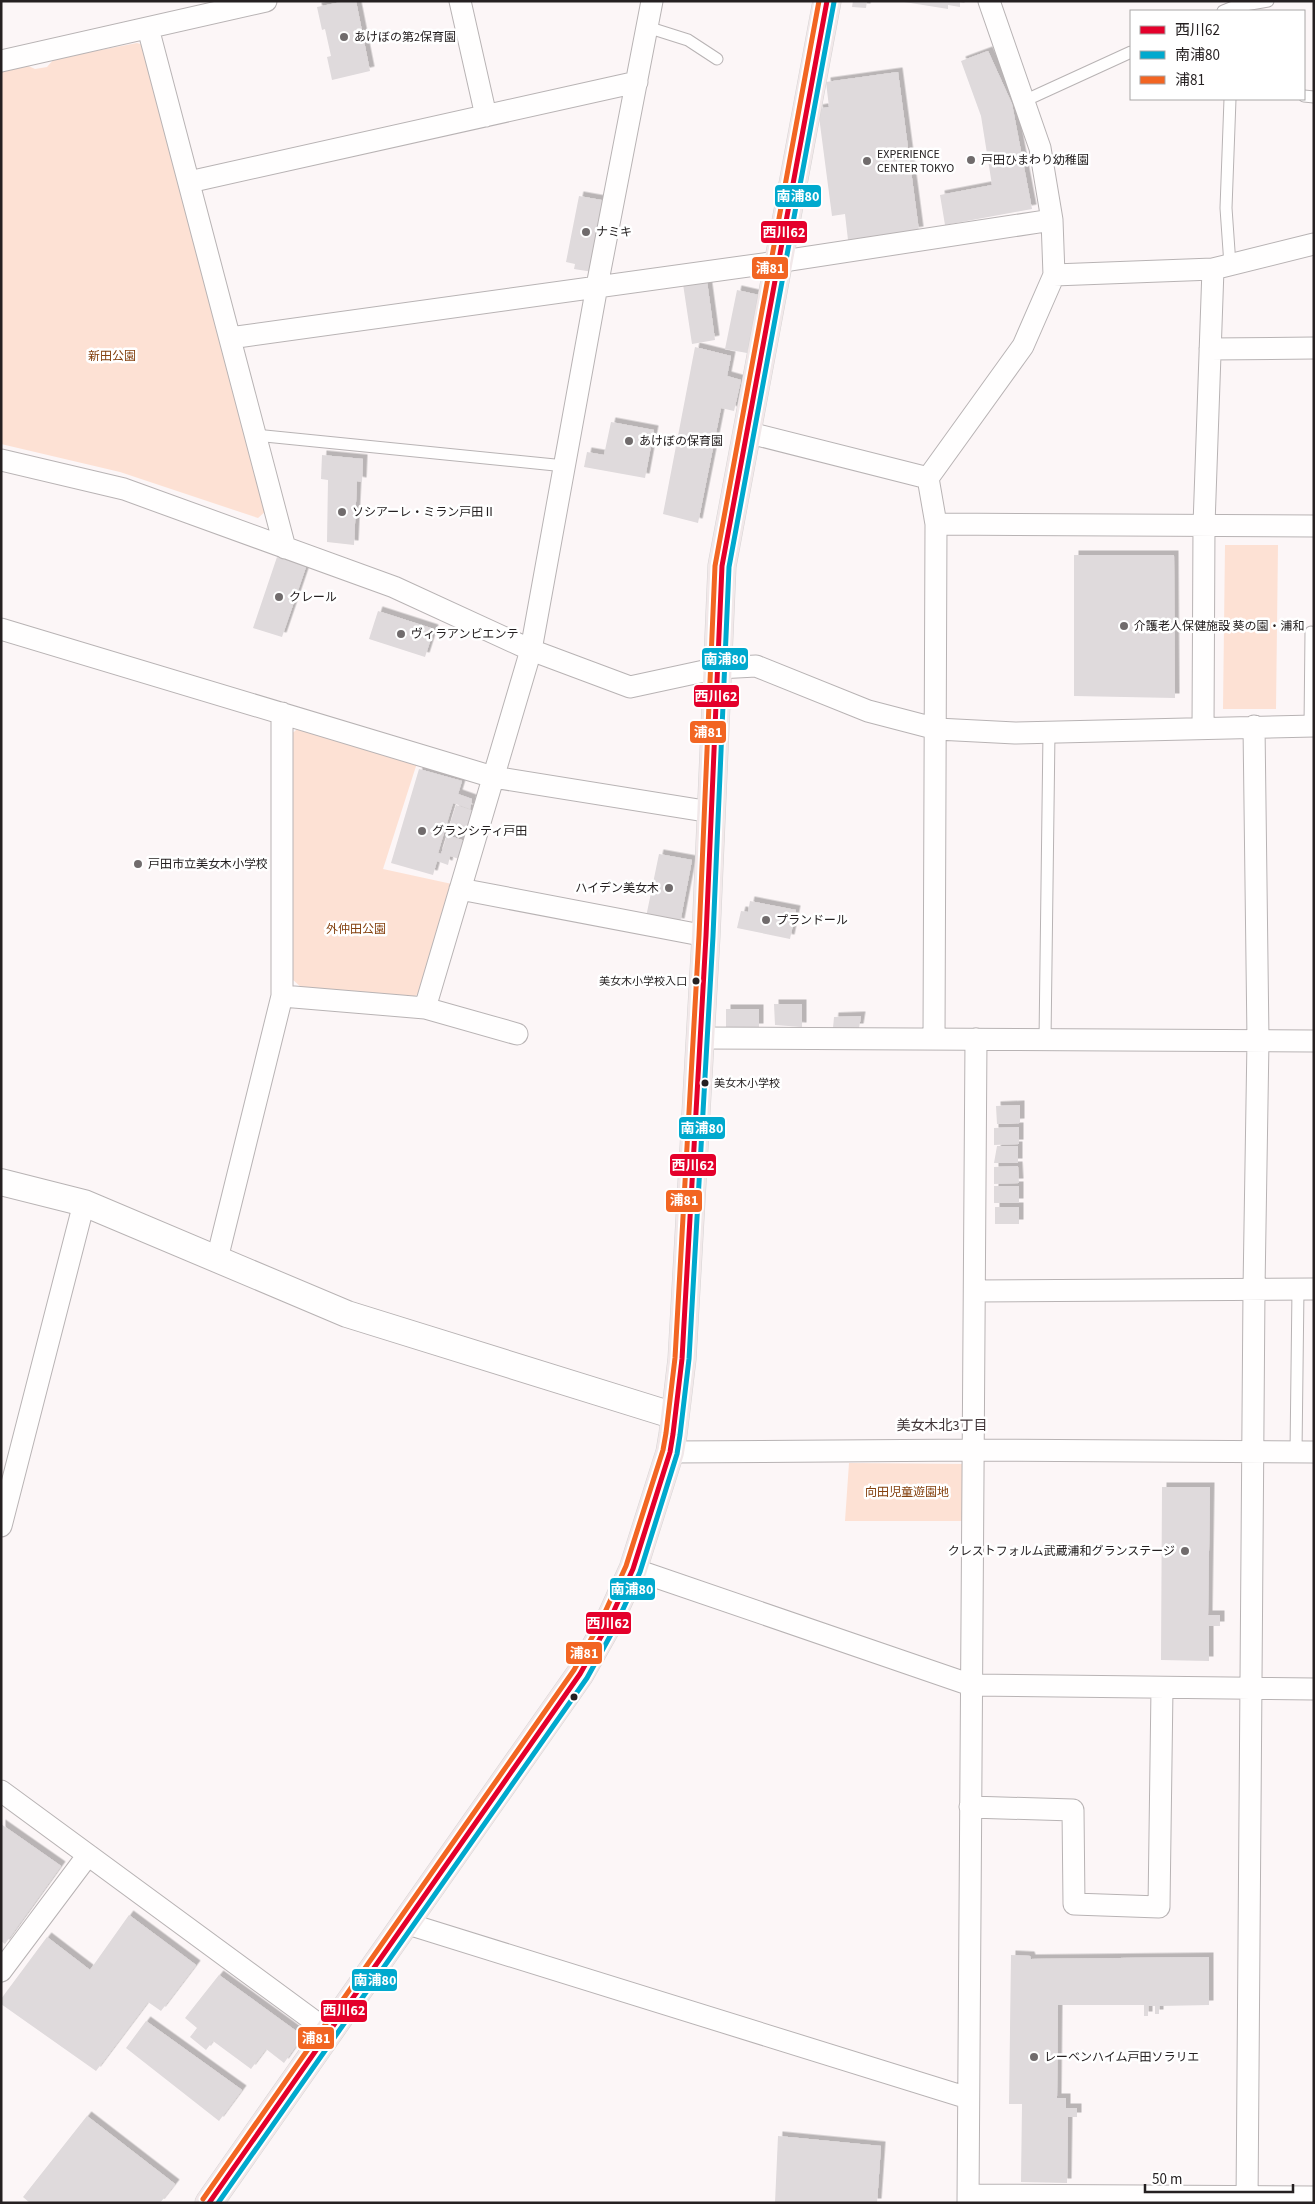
<svg xmlns="http://www.w3.org/2000/svg" width="1315" height="2204" font-family="'Source Sans 3','Noto Sans JP',sans-serif">
  <style>
    .green { fill: #fde1d4 }
    .building { fill: #dfdadc; filter: url(#shadow) }
    .lines { fill: none; stroke-linecap: round; stroke-linejoin: round }
    .service-casing { stroke: #b8b3b4; stroke-width: 13 }
    .minor-casing { stroke: #b8b3b4; stroke-width: 23 }
    .tertiary-casing { stroke: #b8b3b4; stroke-width: 28 }
    .primary-casing { stroke: #d7d4d4; stroke-width: 29 }
    .service { stroke: #fffefe; stroke-width: 11 }
    .minor { stroke: #fffefe; stroke-width: 21 }
    .tertiary { stroke: #fffefe; stroke-width: 26 }
    .primary { stroke: #f1e8e9; stroke-width: 28 }
    .bus-1-casing { stroke: #fff; stroke-width: 9 }
    .bus-2-casing { stroke: #fff; stroke-width: 9 }
    .bus-3-casing { stroke: #fff; stroke-width: 9 }
    .bus-1 { stroke: #e4002b; stroke-width: 5 }
    .bus-2 { stroke: #00a9ce; stroke-width: 5 }
    .bus-3 { stroke: #f26522; stroke-width: 5 }
    .poi-dot { fill: #706b6c; stroke: #fff; stroke-width: 2 }
    .bus-dot { fill: #252021; stroke: #fff; stroke-width: 2 }
    .labels { text-anchor: middle; dominant-baseline: central; stroke-width: 5; stroke-linejoin: round; paint-order: stroke }
    .bus-label { font-size: 11px; fill: #252021; stroke: #fff; text-anchor: end }
    .poi-label { font-size: 12px; fill: #252021; stroke: #fff; text-anchor: start }
    .park-label { font-size: 12px; fill: #84410f; stroke: #fff }
    .neighbourhood-label { font-size: 14px; fill: #403437; stroke: #fff }
    .line-badge { stroke: #fff; stroke-width: 2 }
    .badge-label { font-size: 14px; text-anchor: middle; font-weight: bold; fill: #fff }
  </style>
  <defs>
    <filter id="shadow"><feDropShadow dx="4.5" dy="-4.5" stdDeviation="0" flood-color="#0004"/></filter>
  </defs>
  <rect width="100%" height="100%" fill="#fcf6f7"/>
  <path class="green" d="M137 43 144 45 266 511 258 518 120 472 1 444V71L26 65 35 69 47 67 54 59Z
    M1225 545H1278L1276 709H1223Z
    M300 727 417 763 383 869 452 884 422 990 412 999 302 988 292 979 290 735Z
    M849 1463 967 1464 968 1521H845Z"/>
  <path class="building" d="M346 1H356L370 71 332 80 327 57 331 56 325 29 322 30 317 7Z
    M853 1H867L866 8 852 7Z
    M898 1H960V7L948 5V9Z
    M988 51 1012 104 1032 209 945 225 940 195 992 185 981 116 961 61Z
    M898 72 919 231 848 240 845 214 832 216 818 109 829 107 826 82Z
    M579 196 607 201 593 272 574 269 575 264 566 262Z
    M707 281 715 340 692 344 683 284Z
    M737 290 759 295 747 353 725 349Z
    M695 347 731 356 727 376 741 380 734 411 721 408 698 523 663 514Z
    M611 422 654 430 645 478 584 467 587 452 604 455Z
    M322 455 363 459 362 482 357 481 354 545 327 542 328 480 321 479Z
    M1074 555H1174L1175 698 1074 696Z
    M277 557 306 567 282 637 253 628Z
    M378 611 434 629 425 657 369 639Z
    M419 769 462 781 458 794 472 799 470 809 453 803 438 853 441 854 447 835 465 841 459 859 450 856 448 865 437 861 433 875 391 863Z
    M456 805 474 811 468 829 450 824Z
    M659 854 692 860 680 923 646 917Z
    M750 901 796 910 790 939 737 928 741 911 748 912Z
    M774 1004H802V1027L775 1025Z
    M726 1009H759V1028H726Z
    M861 1016 859 1028H833L834 1017Z
    M1020 1105V1123L997 1124 996 1106Z
    M1019 1127V1144L994 1145V1128Z
    M997 1146H1018V1163H994Z
    M1018 1166 1019 1183 994 1184V1167Z
    M994 1186H1019V1203H994Z
    M995 1207H1019V1224H995Z
    M1162 1487H1210L1208 1615H1220V1626H1209V1661L1161 1660Z
    M1 1824 61 1866 5 1944 1 1941Z
    M129 1915 196 1965 161 2011 148 2002 96 2071 1 2004V1999L47 1937 90 1970Z
    M1011 1955 1030 1956 1031 1959 1209 1957V2005L1159 2006V2014H1155V2006H1148V2016H1144V2005H1058L1057 2098H1066V2108H1077V2117H1068L1067 2183 1021 2182 1022 2104H1009Z
    M219 1975 303 2036 284 2063 266 2049 251 2069 213 2041 206 2050 190 2037 197 2028 185 2018Z
    M146 2021 242 2090 219 2121 126 2048Z
    M87 2116 175 2184 160 2203H30L23 2197Z
    M778 2136 881 2146 877 2203H775Z"/>
  <g class="lines">
    <defs>
      <path id="service" d="M1223 11 1233 7 1268 1
        M647 27 688 40 717 59
        M1304 96 1314 97
        M1230 99 1226 208 1230 265
        M1024 101 1131 52
        M255 435 565 466
        M1310 726 1311 632
        M1045 1040 1049 732
        M1296 1452 1298 1289"/>
      <path id="minor" d="M460 1 486 116
        M148 28 285 548
        M1 61 266 1
        M189 182 637 82
        M1054 275 1213 269 1314 244
        M230 338 777 262 1052 220
        M1210 349 1314 348
        M746 432 928 478 1023 346 1054 275 1052 220 1040 148 989 1
        M1 460 124 489 394 587 531 650 630 687 718 668 756 666 868 711 937 729 1015 733 1314 726
        M928 478 936 524 934 1039
        M936 524 1314 526
        M1 629 493 777 711 812
        M1203 728 1204 525 1213 269
        M460 889 706 936
        M282 996 425 1008 531 650 597 286 652 1
        M425 1008 517 1034
        M699 1038 1314 1041
        M217 1259 282 996V713
        M975 1291 1314 1289
        M670 1452 974 1450 1314 1452
        M1 1526 84 1203
        M633 1569 971 1685 1314 1689
        M1 1791 329 2032
        M970 1807 1073 1810 1074 1904 1159 1907 1162 1688
        M405 1923 968 2098
        M1 1971 88 1855
        M969 2195 1314 2197
        M968 2203 976 1039
        M1247 2203 1254 1289 1258 1040 1254 726"/>
      <path id="tertiary" d="M1 1182 84 1203 347 1314 675 1416"/>
      <path id="primary" d="M209 2203 580 1674 607 1626 633 1569 670 1452 673 1434 682 1359 706 936 722 566 827 1"/>
    </defs>
    <use href="#service" class="service-casing"/>
    <use href="#minor" class="minor-casing"/>
    <use href="#tertiary" class="tertiary-casing"/>
    <use href="#primary" class="primary-casing"/>
    <use href="#service" class="service"/>
    <use href="#minor" class="minor"/>
    <use href="#tertiary" class="tertiary"/>
    <use href="#primary" class="primary"/>
    <defs>
      <path id="bus-1" d="M209 2203 580 1674 607 1626 633 1569 670 1452 673 1434 682 1359 706 936 722 566 827 1"/>
      <path id="bus-2" d="M218 2203 587 1678 614 1629 640 1572 677 1454 680 1435 689 1359 713 936 729 567 834 2"/>
      <path id="bus-3" d="M203 2199 574 1670 600 1623 626 1566 663 1450 666 1433 675 1358 699 936 715 566 819 1"/>
    </defs>
    <use href="#bus-1" class="bus-1-casing"/>
    <use href="#bus-2" class="bus-2-casing"/>
    <use href="#bus-3" class="bus-3-casing"/>
    <use href="#bus-1" class="bus-1"/>
    <use href="#bus-2" class="bus-2"/>
    <use href="#bus-3" class="bus-3"/>
  </g>
  <g class="poi-dot">
    <circle cx="344" cy="37" r="5"/>
    <circle cx="971" cy="160" r="5"/>
    <circle cx="867" cy="161" r="5"/>
    <circle cx="586" cy="232" r="5"/>
    <circle cx="629" cy="441" r="5"/>
    <circle cx="342" cy="512" r="5"/>
    <circle cx="279" cy="597" r="5"/>
    <circle cx="1124" cy="626" r="5"/>
    <circle cx="401" cy="634" r="5"/>
    <circle cx="422" cy="831" r="5"/>
    <circle cx="138" cy="864" r="5"/>
    <circle cx="669" cy="888" r="5"/>
    <circle cx="766" cy="920" r="5"/>
    <circle cx="1185" cy="1551" r="5"/>
    <circle cx="1034" cy="2057" r="5"/>
  </g>
  <g class="bus-dot">
    <circle cx="696" cy="981" r="4.5"/>
    <circle cx="705" cy="1083" r="4.5"/>
    <circle cx="574" cy="1697" r="4.5"/>
  </g>
  <g class="labels">
    <g class="bus-label">
      <text x="687" y="981">美女木小学校入口</text>
      <text x="714" y="1083" text-anchor="start">美女木小学校</text>
    </g>
    <g class="poi-label">
      <text x="354" y="37">あけぼの第2保育園</text>
      <text x="877" y="154">EXPERIENCE<tspan x="877" dy="14">CENTER TOKYO</tspan></text>
      <text x="981" y="160">戸田ひまわり幼稚園</text>
      <text x="596" y="232">ナミキ</text>
      <text x="639" y="441">あけぼの保育園</text>
      <text x="352" y="512">ソシアーレ・ミラン戸田Ⅱ</text>
      <text x="289" y="597">クレール</text>
      <text x="1134" y="626">介護老人保健施設 葵の園・浦和</text>
      <text x="411" y="634">ヴィラアンビエンテ</text>
      <text x="432" y="831">グランシティ戸田</text>
      <text x="148" y="864">戸田市立美女木小学校</text>
      <text x="659" y="888" text-anchor="end">ハイデン美女木</text>
      <text x="776" y="920">プランドール</text>
      <text x="1175" y="1551" text-anchor="end">クレストフォルム武蔵浦和グランステージ</text>
      <text x="1044" y="2057">レーベンハイム戸田ソラリエ</text>
    </g>
    <g class="park-label">
      <text x="112" y="356">新田公園</text>
      <text x="356" y="929">外仲田公園</text>
      <text x="907" y="1492">向田児童遊園地</text>
    </g>
    <g class="neighbourhood-label">
      <text x="942" y="1426">美女木北3丁目</text>
    </g>
  </g>
  <g class="line-badge">
    <rect x="774" y="184" width="48" height="24" rx="5" fill="#00a9ce"/>
    <rect x="760" y="220" width="48" height="24" rx="5" fill="#e4002b"/>
    <rect x="751" y="256" width="38" height="24" rx="5" fill="#f26522"/>
    <rect x="701" y="647" width="48" height="24" rx="5" fill="#00a9ce"/>
    <rect x="693" y="684" width="47" height="24" rx="5" fill="#e4002b"/>
    <rect x="689" y="720" width="38" height="24" rx="5" fill="#f26522"/>
    <rect x="678" y="1116" width="48" height="24" rx="5" fill="#00a9ce"/>
    <rect x="669" y="1153" width="48" height="24" rx="5" fill="#e4002b"/>
    <rect x="665" y="1189" width="38" height="24" rx="5" fill="#f26522"/>
    <rect x="609" y="1577" width="47" height="24" rx="5" fill="#00a9ce"/>
    <rect x="585" y="1611" width="47" height="24" rx="5" fill="#e4002b"/>
    <rect x="565" y="1641" width="38" height="24" rx="5" fill="#f26522"/>
    <rect x="351" y="1968" width="47" height="24" rx="5" fill="#00a9ce"/>
    <rect x="320" y="1999" width="48" height="24" rx="5" fill="#e4002b"/>
    <rect x="297" y="2026" width="38" height="24" rx="5" fill="#f26522"/>
  </g>
  <g class="badge-label">
    <text x="798" y="201">南浦80</text>
    <text x="784" y="237">西川62</text>
    <text x="770" y="273">浦81</text>
    <text x="725" y="664">南浦80</text>
    <text x="716" y="701">西川62</text>
    <text x="708" y="737">浦81</text>
    <text x="702" y="1133">南浦80</text>
    <text x="693" y="1170">西川62</text>
    <text x="684" y="1205">浦81</text>
    <text x="632" y="1594">南浦80</text>
    <text x="608" y="1628">西川62</text>
    <text x="584" y="1658">浦81</text>
    <text x="375" y="1985">南浦80</text>
    <text x="344" y="2015">西川62</text>
    <text x="316" y="2043">浦81</text>
  </g>
  <rect width="1315" height="2204" fill="none" stroke="#252021" stroke-width="5"/>
  <rect x="1130" y="10" width="175" height="90" fill="#ffffff" stroke="#a8a6a6"/>
  <rect x="1140" y="26" width="25" height="8" fill="#e4002b" stroke="#a8a6a6"/>
  <text x="1175" y="35" font-size="15" fill="#252021">西川62</text>
  <rect x="1140" y="51" width="25" height="8" fill="#00a9ce" stroke="#a8a6a6"/>
  <text x="1175" y="60" font-size="15" fill="#252021">南浦80</text>
  <rect x="1140" y="76" width="25" height="8" fill="#f26522" stroke="#a8a6a6"/>
  <text x="1175" y="85" font-size="15" fill="#252021">浦81</text>
  <path d="M1145 2184v8h148v-8" fill="none" stroke="#252021" stroke-width="2.5"/>
  <text x="1152" y="2184" font-size="15" fill="#252021" stroke="#ffffff" stroke-width="4" paint-order="stroke">50 m</text>
</svg>
